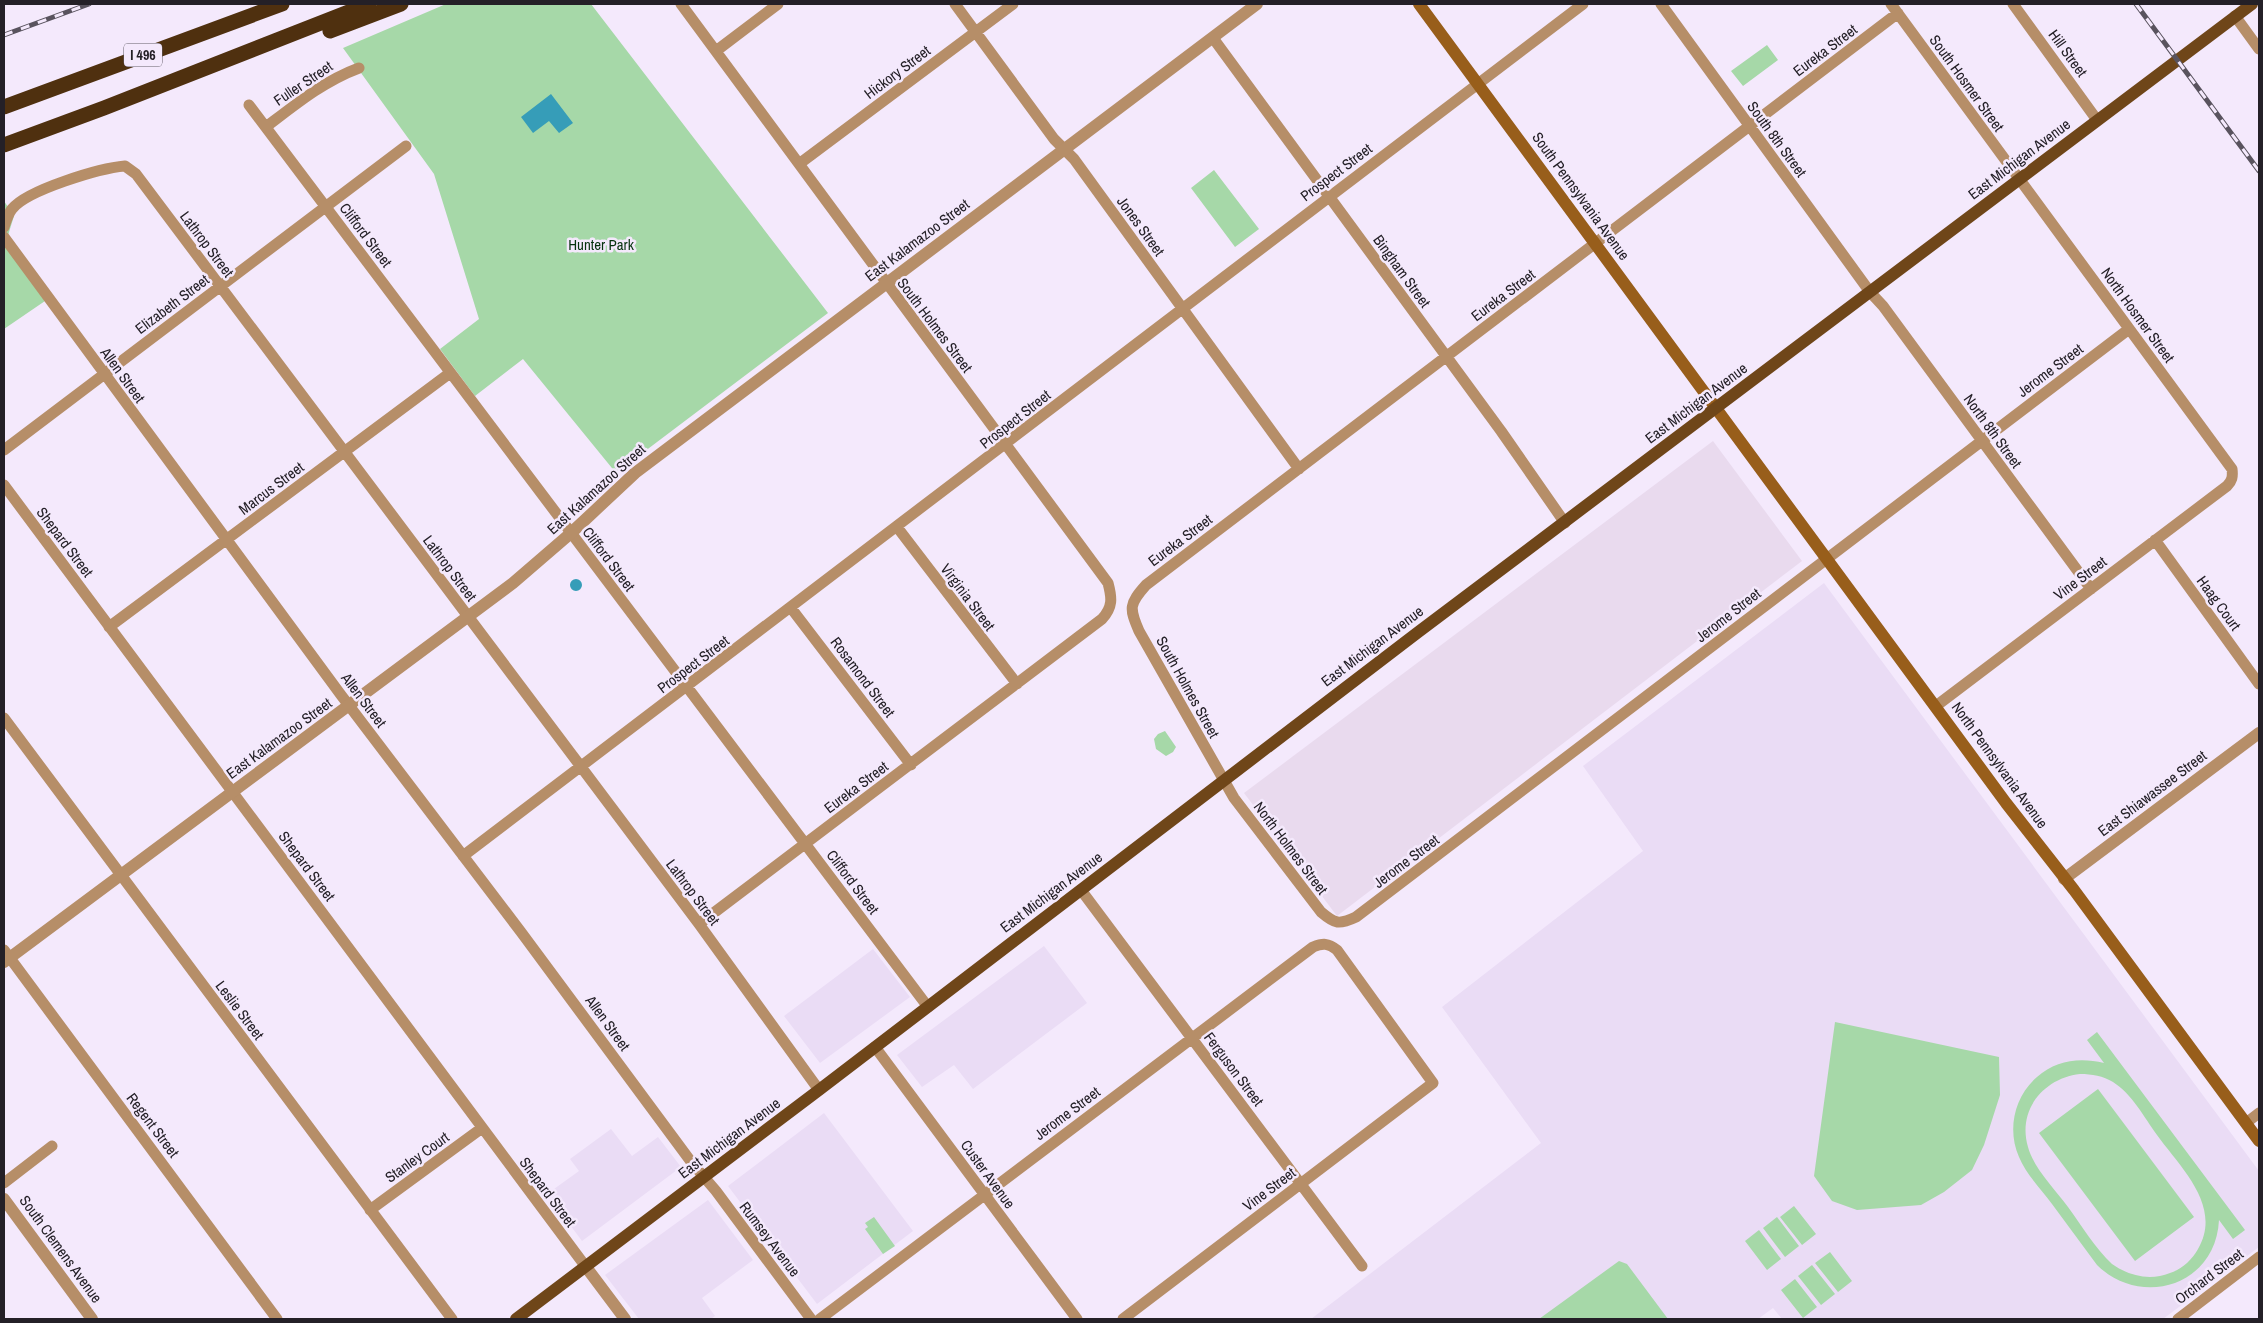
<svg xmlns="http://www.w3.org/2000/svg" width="2263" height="1323" font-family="'Archivo Narrow',sans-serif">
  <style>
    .built { fill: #eadcf5 }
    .medical { fill: #e9daee }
    .green { fill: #a6d8a8; fill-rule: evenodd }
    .water { fill: #369db8 }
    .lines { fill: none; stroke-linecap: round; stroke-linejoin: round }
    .minor { stroke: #b68e68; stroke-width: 11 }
    .tertiary { stroke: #b68e68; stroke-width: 12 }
    .secondary { stroke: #985e1b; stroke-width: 12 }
    .primary { stroke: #6f4619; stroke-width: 12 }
    .motorway { stroke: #4f300f; stroke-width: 15 }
    .rail-casing { stroke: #59535e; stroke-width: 5 }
    .rail { stroke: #f4e9fc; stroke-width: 3; stroke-dasharray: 9; stroke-linecap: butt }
    .labels { text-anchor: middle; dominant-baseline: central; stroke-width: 5; stroke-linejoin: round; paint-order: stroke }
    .shield { fill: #f4e9fc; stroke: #625c67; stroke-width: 1 }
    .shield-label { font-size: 14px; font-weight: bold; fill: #242027 }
    .street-label { font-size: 15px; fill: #242027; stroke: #f4e9fc }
    .park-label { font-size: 15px; fill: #06320e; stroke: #f4e9fc }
  </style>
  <rect width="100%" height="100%" fill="#f4e9fc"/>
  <path class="built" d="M1824 583 2259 1171V1247L2163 1319H1782L1773 1308 1758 1319H1311L1541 1143 1442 1007 1643 851 1583 766Z
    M1044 946 1087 1003 973 1089 954 1065 922 1087 897 1055Z
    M873 949 910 997 820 1063 784 1016Z
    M824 1113 913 1231 817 1304 728 1186Z
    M611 1129 632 1156 658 1137 681 1167 582 1241 547 1194 579 1171 570 1159Z
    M708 1200 753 1260 702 1298 715 1316 711 1319H639L605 1275Z"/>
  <path class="medical" d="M1713 441 1802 561 1337 916 1244 793Z"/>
  <path class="green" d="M446 4H591L828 313 616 473 523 359 475 396 440 349 479 319 434 174 343 48Z
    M1767 45 1778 60 1743 86 1731 71Z
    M1214 170 1259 229 1235 247 1191 188Z
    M4 201 14 216 5 245 45 301 4 329Z
    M1165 731 1176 747 1173 752 1166 756 1156 749 1154 739 1158 734Z
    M1835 1022 1999 1057 2000 1095 1984 1145 1972 1170 1944 1192 1921 1205 1857 1210 1832 1201 1814 1176Z
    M2097 1032 2245 1230 2233 1239 2219 1220C2216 1285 2142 1309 2097 1265 2082 1245 2067 1224 2052 1204 2041 1189 2026 1174 2019 1157 2007 1130 2014 1097 2037 1077 2056 1060 2080 1057 2104 1063L2087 1040ZM2080 1074C2092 1074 2103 1076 2113 1082 2132 1094 2144 1117 2157 1135 2180 1167 2223 1206 2198 1249 2192 1260 2182 1269 2170 1273 2150 1281 2129 1276 2112 1264 2095 1248 2082 1226 2068 1207 2055 1189 2034 1169 2028 1147 2017 1110 2044 1078 2080 1074Z
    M2098 1089 2194 1217 2135 1261 2039 1133Z
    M1794 1206 1816 1234 1802 1245 1780 1217Z
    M874 1217 895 1246 883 1254 865 1229 868 1227 865 1223Z
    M1777 1217 1799 1246 1785 1257 1763 1228Z
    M1759 1230 1781 1259 1767 1270 1745 1241Z
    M1830 1252 1852 1281 1838 1292 1815 1263Z
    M1619 1261 1627 1264 1668 1319H1539Z
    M1812 1265 1835 1294 1821 1305 1798 1276Z
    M1795 1279 1817 1307 1803 1318 1781 1290Z"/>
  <path class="water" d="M551 94 573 123 559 133 549 121 533 133 521 117Z
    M570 585a6 6 0 1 1 12 0a6 6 0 1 1-12 0Z"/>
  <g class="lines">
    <path class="minor" d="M681 4 1108 583C1112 598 1113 607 1102 619L699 924
      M955 4 1054 139 1074 159 1299 469
      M1661 4 1870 292 1883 306 2091 589
      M1891 4 2232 469C2233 477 2232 481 2227 486L1936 706
      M2013 4 2097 120
      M1898 13 1146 585C1129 604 1129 608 1139 631L1234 798 1321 912C1335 924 1339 925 1356 917L2129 329
      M2235 16 2259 49
      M1213 38 1501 431 1565 523
      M716 51 778 4
      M249 105 928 1007
      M266 127C296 104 324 81 359 68
      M799 164 1013 4
      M4 227C6 221 8 214 12 209 27 190 100 168 125 166L136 174 699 924 819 1090
      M4 237 341 695 521 932 692 1163 716 1191 811 1319
      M4 450 406 146
      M4 485 586 1267
      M897 527 1017 684
      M2155 540 2259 684
      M791 608 911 765
      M109 627 450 373
      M4 718 452 1319
      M463 856 1583 4
      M1081 890 1362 1266
      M4 950 277 1319
      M875 1047 1077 1319
      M2246 1123 2259 1113
      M4 1183 52 1146
      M370 1210 482 1128
      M820 1319 1313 947C1323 943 1328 943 1337 950L1433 1083 1123 1319
      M2178 1319 2259 1257"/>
    <path class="tertiary" d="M2064 879 2259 733
      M4 962 513 583 571 533 635 473 1257 4
      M4 1199 92 1319
      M586 1267 625 1319"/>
    <path class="secondary" d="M1419 4 2006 803 2074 890 2259 1141"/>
    <path class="primary" d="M516 1319 819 1090 1417 633 2252 4"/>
    <path class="motorway" d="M330 31 401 4
      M4 107 282 4
      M4 145 104 108 369 4"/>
    <defs>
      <path id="rail" d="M2136 4 2259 171
        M4 35 89 4"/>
    </defs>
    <use href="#rail" class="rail-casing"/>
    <use href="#rail" class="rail"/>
  </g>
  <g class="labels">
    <rect class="shield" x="124" y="43.5" width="38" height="23" rx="4"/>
    <g class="shield-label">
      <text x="143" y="55">I 496</text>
    </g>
    <g class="street-label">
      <text transform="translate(1825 50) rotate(-37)">Eureka Street</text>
      <text transform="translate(2068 53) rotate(54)">Hill Street</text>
      <text transform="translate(897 72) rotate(-37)">Hickory Street</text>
      <text transform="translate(303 83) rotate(-34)">Fuller Street</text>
      <text transform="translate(1967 83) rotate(54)">South Hosmer Street</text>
      <text transform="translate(1777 139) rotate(54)">South 8th Street</text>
      <text transform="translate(2019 159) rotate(-37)">East Michigan Avenue</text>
      <text transform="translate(1336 172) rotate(-37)">Prospect Street</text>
      <text transform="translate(1581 196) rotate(54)">South Pennsylvania Avenue</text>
      <text transform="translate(1141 226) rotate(54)">Jones Street</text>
      <text transform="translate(366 235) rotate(53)">Clifford Street</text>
      <text transform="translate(917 240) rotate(-37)">East Kalamazoo Street</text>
      <text transform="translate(207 244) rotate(53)">Lathrop Street</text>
      <text transform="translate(1402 271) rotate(54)">Bingham Street</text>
      <text transform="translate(1503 295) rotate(-37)">Eureka Street</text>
      <text transform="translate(172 304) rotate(-37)">Elizabeth Street</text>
      <text transform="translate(2138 315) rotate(54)">North Hosmer Street</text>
      <text transform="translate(935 325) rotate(53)">South Holmes Street</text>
      <text transform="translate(2050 370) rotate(-37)">Jerome Street</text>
      <text transform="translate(123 375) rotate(54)">Allen Street</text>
      <text transform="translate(1696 403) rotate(-37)">East Michigan Avenue</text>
      <text transform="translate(1015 419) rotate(-38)">Prospect Street</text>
      <text transform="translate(1993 431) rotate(54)">North 8th Street</text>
      <text transform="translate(271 488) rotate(-37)">Marcus Street</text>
      <text transform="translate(596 489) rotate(-42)">East Kalamazoo Street</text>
      <text transform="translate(1180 540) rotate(-37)">Eureka Street</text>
      <text transform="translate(65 542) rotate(53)">Shepard Street</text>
      <text transform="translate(609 559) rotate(53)">Clifford Street</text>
      <text transform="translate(450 568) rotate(53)">Lathrop Street</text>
      <text transform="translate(2080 578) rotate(-37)">Vine Street</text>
      <text transform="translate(968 597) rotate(53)">Virginia Street</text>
      <text transform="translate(2219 603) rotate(54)">Haag Court</text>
      <text transform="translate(1728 615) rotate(-38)">Jerome Street</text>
      <text transform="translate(1372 646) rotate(-37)">East Michigan Avenue</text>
      <text transform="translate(693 664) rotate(-37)">Prospect Street</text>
      <text transform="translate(863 677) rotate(53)">Rosamond Street</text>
      <text transform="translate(1188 687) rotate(61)">South Holmes Street</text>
      <text transform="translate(364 700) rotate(53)">Allen Street</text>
      <text transform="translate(279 738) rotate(-36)">East Kalamazoo Street</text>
      <text transform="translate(2000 765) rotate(54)">North Pennsylvania Avenue</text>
      <text transform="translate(856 787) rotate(-37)">Eureka Street</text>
      <text transform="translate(2152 793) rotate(-37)">East Shiawassee Street</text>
      <text transform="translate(1291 848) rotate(53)">North Holmes Street</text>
      <text transform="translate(1406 861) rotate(-37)">Jerome Street</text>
      <text transform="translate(307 866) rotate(53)">Shepard Street</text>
      <text transform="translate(853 882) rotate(53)">Clifford Street</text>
      <text transform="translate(693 892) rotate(53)">Lathrop Street</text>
      <text transform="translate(1051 892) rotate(-37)">East Michigan Avenue</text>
      <text transform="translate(240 1010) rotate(53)">Leslie Street</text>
      <text transform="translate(608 1023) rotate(54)">Allen Street</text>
      <text transform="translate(1234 1069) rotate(53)">Ferguson Street</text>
      <text transform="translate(1067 1113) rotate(-37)">Jerome Street</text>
      <text transform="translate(153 1125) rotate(53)">Regent Street</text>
      <text transform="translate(729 1138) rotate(-37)">East Michigan Avenue</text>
      <text transform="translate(417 1157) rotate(-36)">Stanley Court</text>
      <text transform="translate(988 1174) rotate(54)">Custer Avenue</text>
      <text transform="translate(1269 1189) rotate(-37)">Vine Street</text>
      <text transform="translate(548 1192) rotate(53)">Shepard Street</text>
      <text transform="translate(770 1239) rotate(53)">Rumsey Avenue</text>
      <text transform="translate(61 1249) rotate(54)">South Clemens Avenue</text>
      <text transform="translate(2209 1276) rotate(-37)">Orchard Street</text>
    </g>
    <g class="park-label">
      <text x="601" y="244">Hunter Park</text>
    </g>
  </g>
  <rect width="2263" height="1323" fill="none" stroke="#242027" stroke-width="10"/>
</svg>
